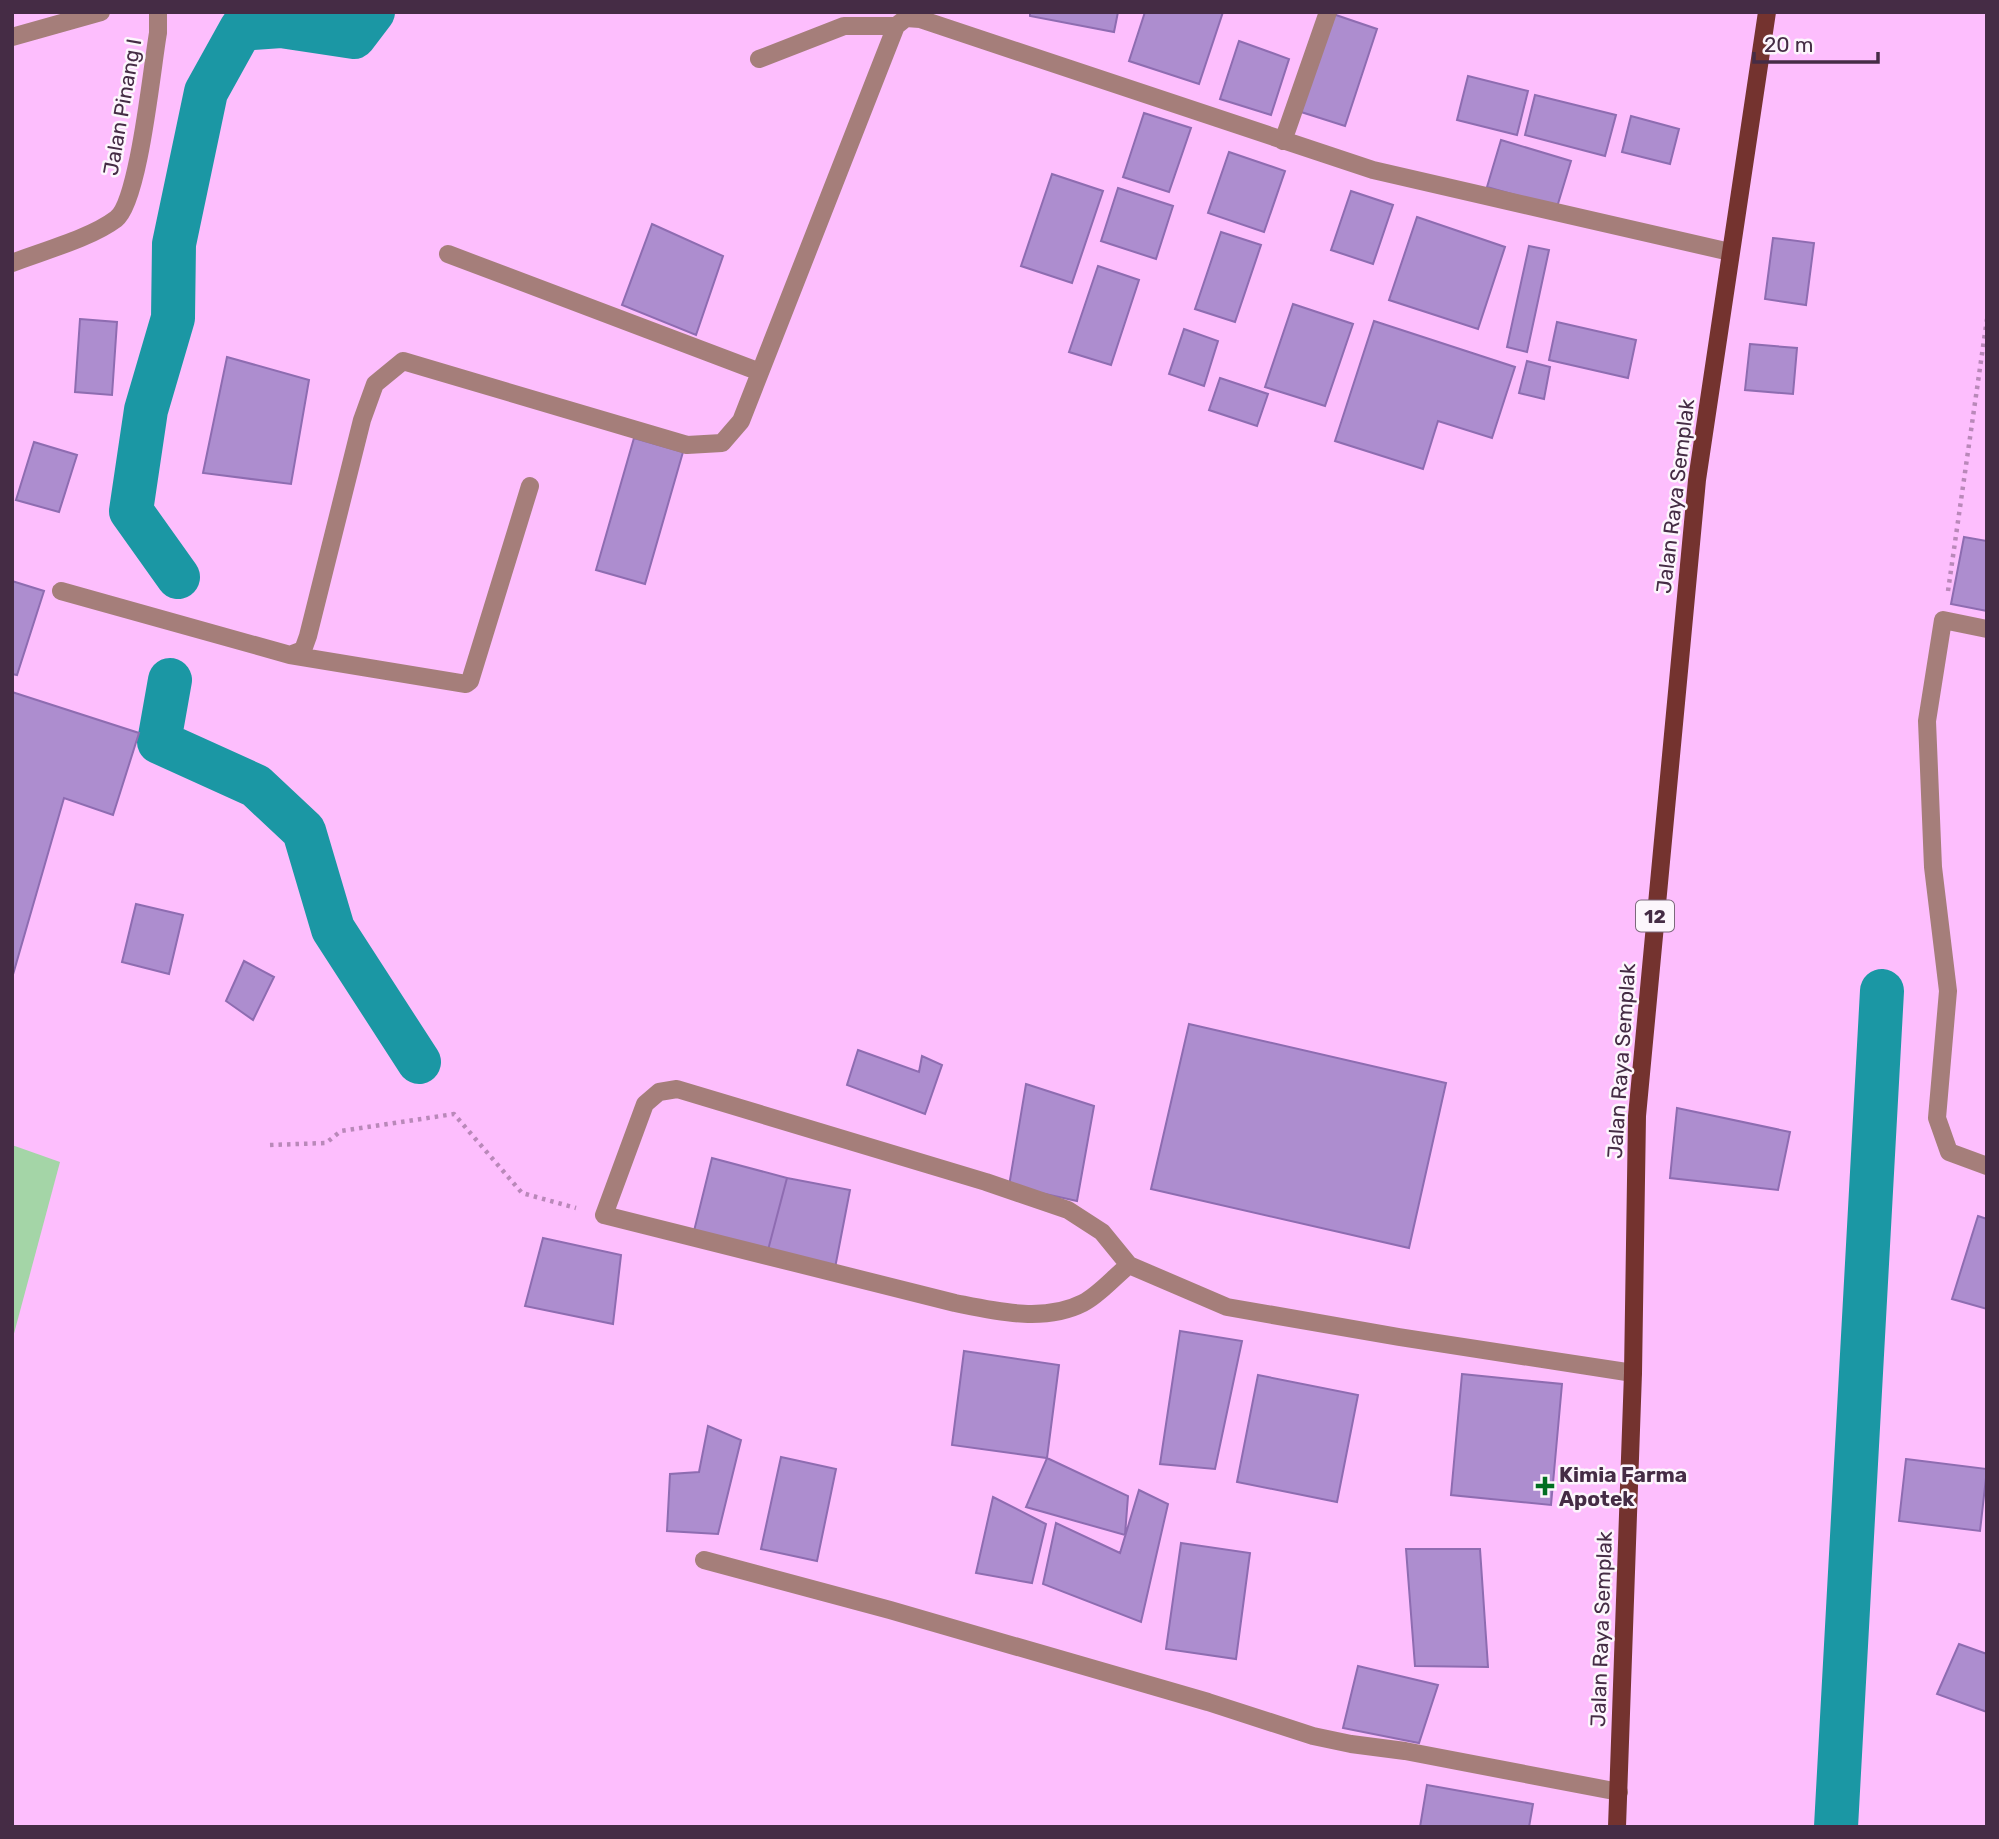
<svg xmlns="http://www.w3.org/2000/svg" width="1999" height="1839" font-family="Rubik,sans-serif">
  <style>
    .green { fill: #a4d5a7 }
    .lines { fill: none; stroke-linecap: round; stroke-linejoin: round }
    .canal { stroke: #1b97a4; stroke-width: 44 }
    .building { fill: #ad8dcf; stroke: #8e6cb1; stroke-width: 2 }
    .path { stroke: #b988b9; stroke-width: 4.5; stroke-dasharray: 3.5 5; stroke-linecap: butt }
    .minor { stroke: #a57e7a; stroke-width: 18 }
    .major { stroke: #74332f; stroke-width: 18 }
    .poi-dot { fill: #006e20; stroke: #fcf6fc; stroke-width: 2.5 }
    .labels { text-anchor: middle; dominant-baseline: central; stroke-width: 5; stroke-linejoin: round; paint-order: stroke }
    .shield { fill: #fcf6fc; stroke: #7c697c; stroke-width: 2 }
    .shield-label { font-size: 19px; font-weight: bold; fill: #452c45 }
    .street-label { font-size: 21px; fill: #452c45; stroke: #fcf6fc }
    .poi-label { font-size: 21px; font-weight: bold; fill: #452c45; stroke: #fcf6fc; text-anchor: start }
  </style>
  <rect width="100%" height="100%" fill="#fdbefd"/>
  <path class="green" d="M12 1145 60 1162 12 1341Z"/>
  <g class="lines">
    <path class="canal" d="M178 577 131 511 146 410 173 318 174 244 206 92 241 29 281 26 354 37 373 12
      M170 680 159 742 256 786 304 831 333 929 419 1062
      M1836 1827 1882 991"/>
  </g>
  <path class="building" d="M1030 12H1118L1114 32 1030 16Z
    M1145 12H1223L1199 84 1129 61Z
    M1330 13 1377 29 1345 126 1298 111Z
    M1239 41 1289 59 1271 115 1220 99Z
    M1468 76 1528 91 1517 135 1457 120Z
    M1535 95 1616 115 1605 156 1525 135Z
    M1144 113 1191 128 1169 192 1123 177Z
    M1631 116 1679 129 1670 164 1622 152Z
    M1501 140 1571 161 1557 207 1487 187Z
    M1229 152 1285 171 1264 232 1208 213Z
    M1052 174 1103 191 1072 283 1021 266Z
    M1118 188 1173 206 1156 259 1101 241Z
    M1351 191 1393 205 1373 264 1331 250Z
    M1417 217 1505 247 1478 329 1389 300Z
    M652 224 723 256 696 335 622 305Z
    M1221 232 1261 245 1235 322 1195 309Z
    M1773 238 1814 243 1806 305 1765 299Z
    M1529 246 1549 250 1527 352 1507 347Z
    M1098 266 1139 280 1111 365 1069 352Z
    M1293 304 1353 324 1325 406 1265 387Z
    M80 319 117 322 112 395 75 392Z
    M1374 321 1515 367 1492 438 1438 421 1423 469 1335 441Z
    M1557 322 1636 340 1628 378 1549 360Z
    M1184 329 1218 341 1204 386 1169 374Z
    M1750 344 1797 348 1793 394 1745 390Z
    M227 357 309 380 291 484 203 473Z
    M1527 361 1550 367 1544 399 1519 393Z
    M1220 378 1268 394 1257 426 1209 410Z
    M634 438 683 452 645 584 596 570Z
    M34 442 77 455 59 512 16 500Z
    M1964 537 1987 541V611L1951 604Z
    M12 581 44 591 17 675 12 674Z
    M12 692 139 733 113 815 64 798 12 978Z
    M136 904 183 915 169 974 122 962Z
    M244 961 274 977 253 1020 226 1001Z
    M1189 1024 1446 1083 1409 1248 1151 1189Z
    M858 1050 919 1072 922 1056 942 1065 925 1114 847 1085Z
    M1026 1084 1094 1106 1077 1201 1009 1186Z
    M1677 1108 1790 1132 1778 1190 1670 1178Z
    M712 1158 787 1178 768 1250 694 1231Z
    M787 1178 850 1190 835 1268 768 1250Z
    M1978 1216 1987 1219V1309L1952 1299Z
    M543 1238 621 1255 613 1324 525 1306Z
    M1180 1331 1242 1341 1215 1469 1160 1464Z
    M964 1351 1059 1365 1047 1458 952 1445Z
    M1462 1374 1562 1384 1551 1505 1451 1495Z
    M1258 1375 1358 1395 1337 1502 1237 1482Z
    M708 1426 741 1440 718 1534 667 1531 670 1474 699 1472Z
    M781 1457 836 1469 817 1561 761 1549Z
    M1047 1458 1128 1496 1125 1535 1026 1507Z
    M1906 1459 1987 1469 1980 1531 1899 1521Z
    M1139 1490 1168 1504 1141 1622 1043 1584 1056 1523 1120 1553Z
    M993 1497 1046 1524 1032 1583 976 1573Z
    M1181 1543 1250 1553 1236 1659 1166 1649Z
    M1406 1549H1480L1488 1667 1415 1666Z
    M1959 1644 1987 1654V1712L1937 1694Z
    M1358 1666 1438 1685 1419 1743 1343 1728Z
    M1427 1785 1533 1804 1529 1827H1420Z"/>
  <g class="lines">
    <path class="path" d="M1948 591 1987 319
      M270 1145 326 1143 341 1131 454 1114 522 1193 576 1208"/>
    <path class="minor" d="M12 37 101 12
      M759 59 844 26H896
      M1283 141 1328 12
      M448 254 760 372
      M12 263C43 251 91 238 116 219 139 202 152 66 158 33V12
      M61 591 290 655 303 650 308 636 362 420 375 384 403 361 687 445 722 443 741 421 896 26 906 18 920 19 1373 170 1730 252
      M1987 629 1943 620 1927 721 1933 867 1948 991 1937 1118 1949 1152 1987 1166
      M290 655 466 684 470 681 530 486
      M1129 1265 1102 1232 1068 1210 986 1182 677 1089 659 1092 645 1104 604 1215 955 1303C995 1311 1044 1323 1083 1303 1099 1295 1114 1277 1129 1265L1227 1307 1399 1337 1633 1373
      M704 1560 890 1610 1208 1702 1313 1736 1351 1744 1405 1751 1619 1792"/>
    <path class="major" d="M1617 1827 1633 1373 1637 1116 1697 480 1767 12"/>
  </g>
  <path class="poi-dot" d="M1541.5 1475.5h7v7h7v7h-7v7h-7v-7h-7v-7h7z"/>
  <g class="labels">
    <rect class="shield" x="1636" y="900.5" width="38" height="31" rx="5"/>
    <g class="shield-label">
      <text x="1655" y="916">12</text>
    </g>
    <g class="street-label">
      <text transform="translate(122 107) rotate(-80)">Jalan Pinang I</text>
      <text transform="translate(1675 496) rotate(-83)">Jalan Raya Semplak</text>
      <text transform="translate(1621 1061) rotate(-86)">Jalan Raya Semplak</text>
      <text transform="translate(1601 1629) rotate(-88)">Jalan Raya Semplak</text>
    </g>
    <g class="poi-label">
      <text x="1559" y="1474">Kimia Farma<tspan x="1559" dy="24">Apotek</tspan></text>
    </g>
  </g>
  <rect width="1999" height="1839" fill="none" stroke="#452c45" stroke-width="28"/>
  <path d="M1754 52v10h124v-10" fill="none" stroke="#452c45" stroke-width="3.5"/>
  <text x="1764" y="52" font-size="21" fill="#452c45" stroke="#fcf6fc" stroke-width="5" paint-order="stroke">20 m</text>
</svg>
